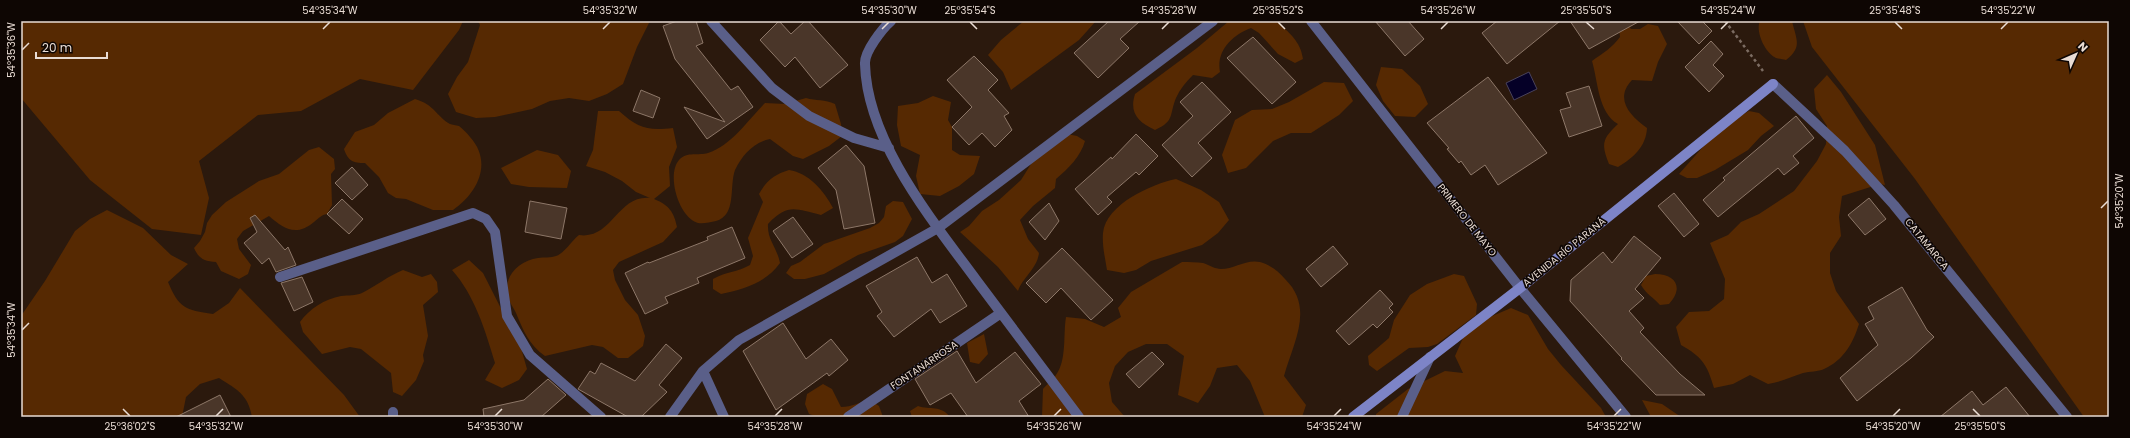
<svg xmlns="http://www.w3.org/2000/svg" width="2130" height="438" font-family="Poppins,sans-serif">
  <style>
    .green { fill: #562902 }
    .water { fill: #050027; stroke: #49425b }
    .building { fill: #4a3629; stroke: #8d7768 }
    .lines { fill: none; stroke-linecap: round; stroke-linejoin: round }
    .path { stroke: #7c6c62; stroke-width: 2.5; stroke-dasharray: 3 3; stroke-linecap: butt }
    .street { stroke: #5a5f89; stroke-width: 10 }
    .secondary { stroke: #7d84c7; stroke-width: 10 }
    .ticks { fill: none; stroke: #e9dcd4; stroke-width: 1.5 }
    .labels { text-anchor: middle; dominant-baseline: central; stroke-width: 3.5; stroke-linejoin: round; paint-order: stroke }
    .street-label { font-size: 10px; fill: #e9dcd4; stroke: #0e0603 }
    .neatline { fill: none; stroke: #e9dcd4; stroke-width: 1.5 }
    .ticks-label { font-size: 10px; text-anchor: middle; fill: #e9dcd4 }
  </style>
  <rect width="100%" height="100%" fill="#2b190d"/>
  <path class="green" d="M21 21H463L459 30 413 90 360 79 301 111 258 115 199 161 209 198 201 235 152 229 90 180 21 98Z
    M478 21H650L637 47 623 84 607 94 589 101 569 98 550 101 532 109 495 117 476 118 456 112 448 94 457 77 468 62 480 25Z
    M1024 21H1096L1079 40 1011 90 1003 72 988 55 1001 40Z
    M1229 21H1276C1289 32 1301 42 1303 59L1295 63 1278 54 1259 33 1251 28C1232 35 1216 51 1220 72L1212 78 1193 75C1186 82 1180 89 1176 98 1169 115 1175 121 1155 130 1138 122 1129 113 1135 94L1197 48Z
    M1625 21 1631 29H1640L1648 24 1658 26 1667 44 1658 62 1652 81 1632 80C1614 99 1630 116 1647 128 1646 147 1633 158 1618 167L1609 164C1601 144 1602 139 1618 124 1598 113 1598 81 1592 61 1603 53 1612 48 1620 37L1619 28Z
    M1760 21H1792C1796 39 1803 47 1786 60 1783 59 1779 59 1776 58 1765 53 1755 31 1760 21Z
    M1803 21H2109V417H2084L1915 179 1812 47Z
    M1381 67 1402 69 1420 86 1428 104 1415 117 1395 116 1383 101 1376 85Z
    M1827 75 1841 92 1875 145 1885 185 1880 184 1842 196 1839 217 1841 236 1830 253V273L1836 291 1859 324C1853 343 1844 360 1824 369 1818 372 1810 371 1803 373 1791 377 1781 382 1768 384L1750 375 1733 384 1714 388C1707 364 1702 357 1681 345L1676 327 1689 312 1709 311 1724 299 1725 279 1710 243 1728 235 1741 222 1759 214 1794 191 1817 161 1826 144 1827 126 1816 109 1814 89Z
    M1324 82 1344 83 1353 101 1339 115 1311 133H1291L1273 141 1246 168 1228 173 1222 155 1235 120 1252 110 1272 109 1289 102Z
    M933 96 951 102 948 120 952 127V150L960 155 980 156 974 174 959 186 940 196 920 194 916 176 920 155 901 146 897 125 898 106 918 103Z
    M806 98C816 101 825 99 835 104L841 124 842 136 829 146 803 159 793 156 770 139C754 142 742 155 735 170 729 187 737 215 716 221 710 222 704 224 698 223 679 218 666 175 679 160 687 151 699 156 708 153 731 146 749 119 765 103L785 104Z
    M415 99C435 105 436 116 450 124 452 125 456 125 459 126 463 129 467 133 470 137 493 162 478 193 453 210H433L406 199 396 198 388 193 379 177 365 163C353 163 348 161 344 149L355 132 374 125 388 113Z
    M598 111H619C638 128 647 131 673 128L677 147 669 167 670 186 654 199C669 205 674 212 677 227L663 242 619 262 613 270 615 280 625 300 638 315 645 336 643 346 628 358H618L603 347 592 345 545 356C529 345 523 330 516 313 514 308 510 304 509 299 501 278 518 261 538 258 544 257 551 258 556 256 565 253 571 241 579 235 612 240 617 195 650 198L636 192 622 181 605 172 586 166 593 150Z
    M1749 111 1759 113 1774 126 1761 136 1748 150 1715 170 1697 178H1687L1679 174 1717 131 1726 128 1740 116Z
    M1067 134 1077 136 1085 141C1081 156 1068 169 1056 179L1055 188 1033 206 1020 220 1028 239 1039 253C1037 269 1023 277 1018 291L998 267 960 232 969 226 982 211 999 200 1021 180 1036 156Z
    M319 147 334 159 335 169 331 174 332 205 327 214C321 215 319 218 314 222 296 237 284 229 269 216L243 231 237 239 239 249 251 265 248 274 239 279 221 271 216 262C204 261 199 259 194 248L200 241 205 232 207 223 212 215 226 202 259 181 279 174 309 150Z
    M537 150 558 155 571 171 567 188 529 187 511 184 501 168Z
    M789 170C809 173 824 191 833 208L821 215C795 209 788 203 768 224 767 240 777 247 780 263 766 283 743 289 721 294L713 289V279C725 272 738 272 750 265L753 256 748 238 763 202 759 194C766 181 775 174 789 170Z
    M1176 179 1201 190 1219 202 1229 220 1218 233 1202 245 1151 261 1136 270 1124 273 1107 270C1105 258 1102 245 1103 233 1106 204 1152 184 1176 179Z
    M893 201 903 202 912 219 903 236 895 242 858 255 824 274 805 279H794L786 273 791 266 800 262 824 244 870 228 879 223 884 217 886 206Z
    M107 210 143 228 171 255 188 264 168 282C179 308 185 310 213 314L229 303 240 288 344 395 360 417H252C248 395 238 390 219 378L200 384 186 397 182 417H21V316L45 281 75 231 90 219Z
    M469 260 483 273 521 348 527 369 519 380 502 388 485 380 495 363C485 330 475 296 452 270Z
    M1182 262C1189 262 1197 262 1203 263 1209 265 1215 269 1221 269 1234 269 1246 259 1260 262 1270 265 1278 271 1285 279 1315 308 1293 343 1284 376L1306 405 1302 417H1265L1250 381 1237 365 1217 368 1210 386 1198 403 1178 395 1184 356 1167 344H1146L1128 352 1115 366 1109 383 1112 402 1125 417H1042L1043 389C1047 384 1053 380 1056 375 1067 360 1063 335 1066 317L1085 319 1104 327 1121 317 1118 308 1131 292Z
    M403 270 422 277 431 274 437 282 438 292 423 305 428 336 423 355 424 361 416 380 402 396 393 392 391 373 361 349 350 347 322 354 303 332 300 322C309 309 325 299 341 296 349 295 355 296 362 293 376 286 388 276 403 270Z
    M1454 274 1464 276 1477 304 1476 315 1437 344 1428 347 1409 348 1377 371 1369 365 1368 356 1389 338 1394 320 1410 295 1427 284Z
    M1655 274C1676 274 1684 288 1669 304L1660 305C1653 297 1646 294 1641 285L1646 276Z
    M1511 308 1528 315 1548 349 1561 365 1601 408 1606 417H1376V414L1408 389 1445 371 1463 373 1455 356 1463 338 1476 323Z
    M984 334 988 354 979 364 970 362 967 343Z
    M823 384 832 389 841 407C852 407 860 402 870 400L879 406 883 417H818L809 414 805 404 807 394Z
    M1642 400 1662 404 1681 417H1651Z
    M918 406C930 410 941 405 950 417H912L910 411Z"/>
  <path class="water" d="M1529 72 1537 89 1514 100 1506 83Z"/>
  <path class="building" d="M677 21H696L703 43 696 46 731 90 738 86 753 107 707 139 684 107 725 122 675 59 663 26Z
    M779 21 791 34 805 21H808L848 65 820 88 795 57 785 67 760 40Z
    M1109 21H1140L1120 39 1129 48 1098 78 1074 53Z
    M1375 21H1408L1424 39 1405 56Z
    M1497 21H1560L1507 64 1482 33Z
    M1570 21H1640L1589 49Z
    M1677 21H1702L1712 31 1699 44Z
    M1253 37 1296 82 1272 104 1227 58Z
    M1711 41 1723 54 1713 65 1724 76 1709 92 1685 67Z
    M974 56 998 80 988 90 1009 113 1004 116 1012 130 995 147 982 133 969 145 952 127 972 107 947 80Z
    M1488 77 1547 153 1498 185 1485 165 1471 175 1461 161 1459 163 1447 149 1449 148 1427 123Z
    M1202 82 1231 112 1198 143 1212 158 1192 177 1162 145 1193 116 1180 102Z
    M1589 86 1602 126 1569 137 1560 110 1571 107 1566 93Z
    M641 90 660 98 653 118 633 111Z
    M1796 116 1814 138 1793 156 1799 163 1784 175 1778 168 1718 217 1703 200 1725 180 1723 178Z
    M1136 134 1158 156 1139 175 1136 172 1107 197 1112 202 1098 215 1075 189 1111 157 1112 159Z
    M846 145 864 166 875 223 844 229 836 190 818 168Z
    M352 167 368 185 352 200 335 183Z
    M1674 193 1699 224 1684 237 1658 206Z
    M1869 198 1886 219 1865 235 1848 215Z
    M342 199 363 219 349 234 327 214Z
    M530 201 567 208 561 239 525 232Z
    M1049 203 1059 221 1045 240 1029 222Z
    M255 215 285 250 288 247 296 265 276 272 269 258 262 264 244 243 257 232 250 218Z
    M793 217 813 244 792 258 773 231Z
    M732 227 745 258 697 278 699 283 665 297 668 303 645 314 625 273 648 262 649 263 708 240 707 237Z
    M1634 236 1661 258 1635 289 1644 298 1629 311 1644 328 1640 332 1680 374 1705 395H1656L1621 359 1622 358 1570 301 1571 280 1603 252 1612 263Z
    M1333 246 1348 264 1321 287 1306 269Z
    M1062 248 1113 300 1091 320 1061 288 1046 303 1026 283Z
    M917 257 932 283 947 274 967 306 940 323 931 309 894 337 877 316 882 312 866 286Z
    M302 277 313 302 294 311 281 283Z
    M1902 287 1927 330 1934 337 1911 358 1857 401 1840 378 1878 345 1865 324 1874 319 1868 307Z
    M1380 290 1393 304 1389 308 1393 312 1377 328 1373 324 1349 345 1336 331Z
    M783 323 806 359 831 339 848 360 829 376 827 373 776 410 743 351Z
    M666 344 682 358 659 385 667 392 641 417H628L578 389 590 371 595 374 601 363 635 381Z
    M957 351 976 383 1015 352 1041 384 1019 401 1029 417H968L951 393 930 405 915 379Z
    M1152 352 1164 364 1139 388 1126 374Z
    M548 379 566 395 541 417H484L483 409 524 400Z
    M2006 387 2030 417H1940L1972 391 1983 405Z
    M220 395 231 417H176Z"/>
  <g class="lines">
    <path class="path" d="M1725 21 1763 71"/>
    <path class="street" d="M711 21 772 88 809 116 854 138 889 148
      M891 21C882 29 864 52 865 64 867 142 933 221 977 281 1011 327 1045 372 1079 417
      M1311 21 1520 288 1626 417
      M1773 84 1845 151 1894 205 2067 417
      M280 277 473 213 486 219 495 232 507 316 530 355 601 417
      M703 371 724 417
      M393 417V412
      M670 417 703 371 739 340 938 228 1213 21
      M848 417 1001 313
      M1402 417 1430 357"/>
    <path class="secondary" d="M1353 417 1520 288 1773 84"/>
  </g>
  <path class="ticks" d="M970 22 977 29M1278 22 1285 29M1586 22 1594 29M1895 22 1902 29M323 29 330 22M603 29 610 22M882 29 889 22M1162 29 1169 22M1441 29 1448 22M1721 29 1728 22M2001 29 2008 22M22 50 29 43M2101 208 2108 201M22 330 29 323M123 409 130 416M1973 409 1980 416M216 416 223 409M495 416 502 409M775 416 782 409M1054 416 1061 409M1334 416 1341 409M1614 416 1621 409M1893 416 1900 409"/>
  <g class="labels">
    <g class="street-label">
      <text transform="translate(1467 220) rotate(52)">PRIMERO DE MAYO</text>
      <text transform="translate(1927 244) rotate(51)">CATAMARCA</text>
      <text transform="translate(1564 252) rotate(-39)">AVENIDA RÍO PARANÁ</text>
      <text transform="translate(924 365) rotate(-34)">FONTANARROSA</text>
    </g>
  </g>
  <rect width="2130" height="438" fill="none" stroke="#0e0603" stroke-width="44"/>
  <g transform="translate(2076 54) rotate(45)" stroke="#0e0603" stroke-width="3" paint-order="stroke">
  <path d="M0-3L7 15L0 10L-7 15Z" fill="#e9dcd4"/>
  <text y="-6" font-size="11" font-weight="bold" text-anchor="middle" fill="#e9dcd4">N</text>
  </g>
  <path d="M36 52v6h71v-6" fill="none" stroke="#e9dcd4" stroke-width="2"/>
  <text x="42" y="52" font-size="12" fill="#e9dcd4" stroke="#0e0603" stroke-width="3" paint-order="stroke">20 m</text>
  <rect x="22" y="22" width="2086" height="394" class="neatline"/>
  <g class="ticks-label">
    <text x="330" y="14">54°35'34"W</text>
    <text x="610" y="14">54°35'32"W</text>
    <text x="889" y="14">54°35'30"W</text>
    <text x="970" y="14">25°35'54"S</text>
    <text x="1169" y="14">54°35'28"W</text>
    <text x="1278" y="14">25°35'52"S</text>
    <text x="1448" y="14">54°35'26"W</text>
    <text x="1586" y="14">25°35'50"S</text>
    <text x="1728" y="14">54°35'24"W</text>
    <text x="1895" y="14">25°35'48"S</text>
    <text x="2008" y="14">54°35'22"W</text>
    <text transform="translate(11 50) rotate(-90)" y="4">54°35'36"W</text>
    <text transform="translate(2119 201) rotate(-90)" y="4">54°35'20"W</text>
    <text transform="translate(11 330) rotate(-90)" y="4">54°35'34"W</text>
    <text x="130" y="430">25°36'02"S</text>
    <text x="216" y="430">54°35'32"W</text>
    <text x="495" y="430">54°35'30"W</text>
    <text x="775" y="430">54°35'28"W</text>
    <text x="1054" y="430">54°35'26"W</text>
    <text x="1334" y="430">54°35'24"W</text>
    <text x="1614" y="430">54°35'22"W</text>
    <text x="1893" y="430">54°35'20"W</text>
    <text x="1980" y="430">25°35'50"S</text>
  </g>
</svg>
